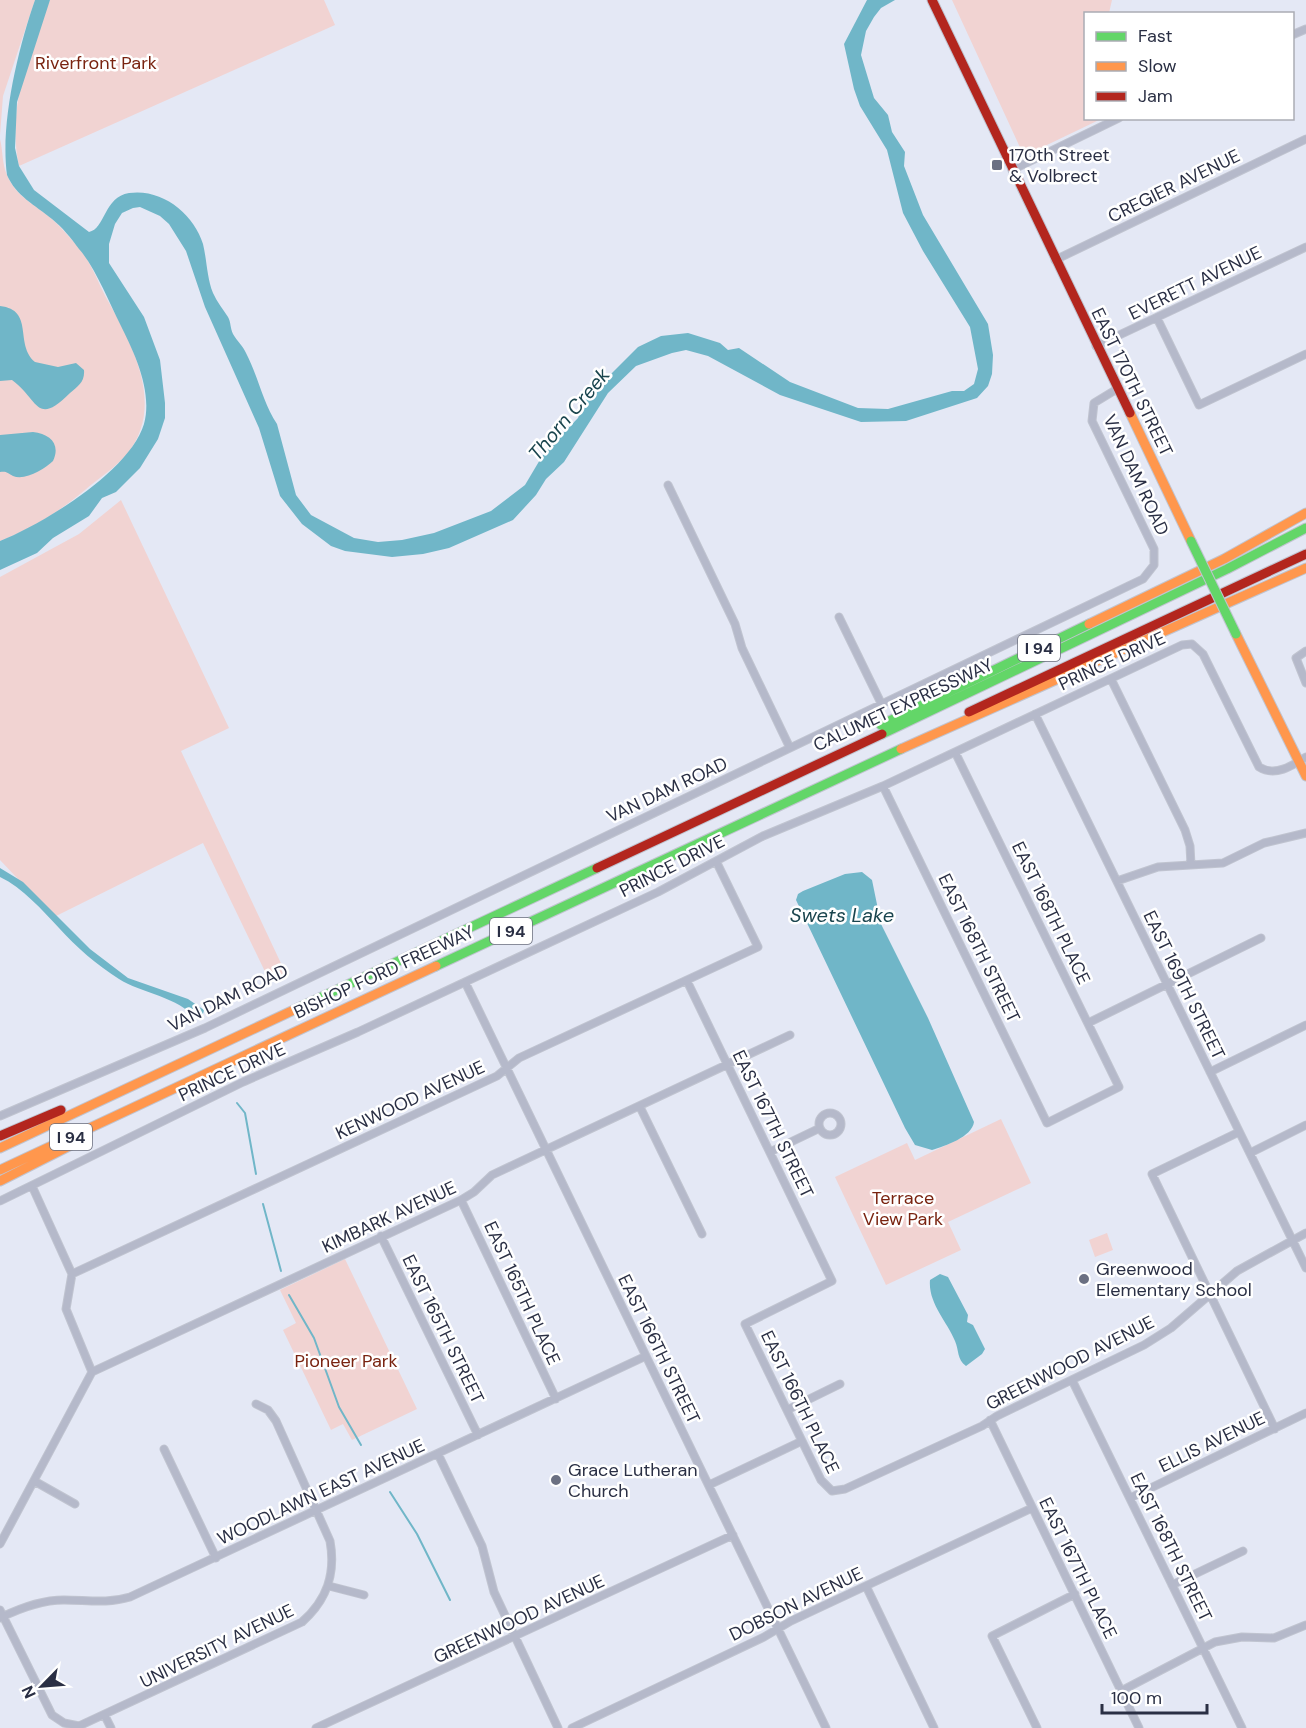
<svg xmlns="http://www.w3.org/2000/svg" width="1306" height="1728" font-family="'DM Sans',sans-serif">
  <style>
    .green { fill: #f1d3d2 }
    .water { fill: #70b6c8 }
    .lines { fill: none; stroke-linecap: round; stroke-linejoin: round }
    .stream { stroke: #70b6c8; stroke-width: 2 }
    .street-casing { stroke: #c0c4d0; stroke-width: 9 }
    .fast-casing { stroke: #c0c4d0; stroke-width: 11 }
    .slow-casing { stroke: #c0c4d0; stroke-width: 11 }
    .jam-casing { stroke: #c0c4d0; stroke-width: 11 }
    .street { stroke: #b5b9ca; stroke-width: 7 }
    .fast { stroke: #63d668; stroke-width: 9 }
    .slow { stroke: #ff974d; stroke-width: 9 }
    .jam { stroke: #b3261e; stroke-width: 9 }
    .fast-bridge-casing { stroke: #c0c4d0; stroke-width: 11; stroke-linecap: butt }
    .fast-bridge { stroke: #63d668; stroke-width: 9 }
    .poi-dot { fill: #6b7082; stroke: #fff; stroke-width: 2 }
    .labels { text-anchor: middle; dominant-baseline: central; stroke-width: 5; stroke-linejoin: round; paint-order: stroke }
    .shield { fill: #fff; stroke: #6a6d7c; stroke-width: 1.5 }
    .shield-label { font-size: 16px; font-weight: bold; fill: #2a2f44 }
    .park-label { font-size: 18px; fill: #792310; stroke: #fff }
    .poi-label { font-size: 18px; fill: #2a2f44; stroke: #fff; text-anchor: start }
    .street-label { font-size: 18px; fill: #2a2f44; stroke: #fff }
    .water-label { font-size: 20px; font-style: italic; fill: #1a454e; stroke: #fff }
  </style>
  <rect width="100%" height="100%" fill="#e4e8f5"/>
  <path class="green" d="M0 0H35L3 96 0 135Z
    M50 0H324L335 25 19 166C7 111 28 51 50 0Z
    M952 0H1112L1109 13 1086 14V118L1099 120 1024 156Z
    M0 139C3 151 2 164 7 175 16 197 36 205 52 219 62 228 71 239 80 249 92 264 99 285 108 301 134 347 165 407 127 454 115 468 99 478 85 490 59 512 33 528 0 541Z
    M121 500 229 728 181 751 286 974 270 982 203 843 54 917 0 860V577L79 534Z
    M1001 1119 1031 1183 948 1222 961 1250 886 1285 835 1177 907 1143 915 1160Z
    M1107 1233 1113 1250 1095 1257 1089 1240Z
    M345 1259 417 1409 352 1440 343 1424 331 1430 283 1330 296 1323 280 1290Z"/>
  <path class="water" d="M35 0H50L17 102 15 148 19 166 34 190 89 232C105 229 104 197 129 193 162 188 194 214 203 244 207 261 207 278 213 293 217 302 223 309 228 317 231 322 230 328 233 334 237 341 243 346 246 353 258 376 263 403 277 424L296 495 311 515 354 538 378 542 402 540 434 533 491 511 525 485 544 453 578 418 585 400 638 347 661 336 688 333 720 343 728 350 739 348 790 382 858 408 888 409 952 391H964L974 384 978 369 970 327 923 251 903 213 887 150 860 106 854 89 844 44 867 0H895L881 8 874 17 866 31 861 55 874 98 888 115 892 132 905 152 904 166 923 215 988 324 993 355 992 374 988 386 977 398 906 421 861 422 780 395 708 356 686 350 672 353 636 366 608 393 564 462 546 479 536 495 513 520 449 548 423 554 392 557 345 551 331 546 302 524 280 496 259 428 205 307 186 251 169 224 160 216 140 207 133 208 122 213 115 224 109 244V263L144 317 160 360 165 403V418L158 439 140 468 116 492 102 498 89 516 53 538 37 553 0 570V541C43 524 130 471 144 424 153 391 134 352 120 324 109 302 95 267 79 249 71 238 62 227 52 219 35 205 16 196 7 175 0 123 18 49 35 0Z
    M0 306C35 310 14 344 35 362L58 367 76 363 84 370C85 382 78 386 70 393 36 427 39 400 12 380L0 381Z
    M33 432C50 434 61 444 53 461 45 469 25 481 13 476 7 473 7 471 0 472V435Z
    M0 868 23 882 90 949 128 978 188 999 204 1010 203 1014 194 1019C183 998 140 993 119 979 97 965 76 947 59 928 42 910 23 888 0 877Z
    M862 872 872 880 881 924 928 1018 974 1122C972 1137 945 1146 932 1150L915 1145 905 1128 796 900 798 894 803 891 845 874Z
    M940 1274 948 1277 968 1315 967 1322 973 1325 985 1349 982 1354 966 1366C957 1360 959 1350 955 1341 947 1321 928 1303 930 1280Z"/>
  <g class="lines">
    <path class="stream" d="M237 1103 245 1113 256 1174
      M263 1204 281 1271
      M289 1295 314 1338 339 1407 361 1445
      M390 1492 417 1534 450 1600"/>
    <defs>
      <path id="street" d="M1292 35 1306 29
        M1012 170 1119 118
        M1055 260 1306 139
        M1157 318 1199 405 1306 354
        M1096 346 1306 247
        M668 485 735 624 742 648 790 748
        M839 617 881 703
        M1306 651 1296 658 1306 683
        M1111 679 1185 830 1190 846 1191 865
        M1035 714 1306 1268
        M883 786 1047 1123 1119 1087 955 752
        M1117 881 1158 867 1223 863 1264 843 1306 833
        M687 981 832 1281 745 1324 821 1480 832 1491 845 1489 982 1426 997 1416 1144 1345 1171 1328 1237 1271 1306 1233
        M465 982 826 1728
        M1088 1023 1261 938
        M1210 1072 1306 1025
        M640 1107 702 1234
        M819 1124a11 11 0 1 1 22 0a11 11 0 1 1-22 0Z
        M0 1116 205 1028 1143 579 1154 565V549L1092 421 1094 403 1117 389
        M1239 1132 1152 1174 1275 1429
        M770 1152 820 1128
        M1250 1153 1306 1125
        M32 1186 72 1274 66 1309 92 1372
        M461 1200 556 1399
        M0 1201 243 1082 358 1032 658 892 763 836 883 786 1182 645 1192 644 1203 654 1259 767C1275 777 1292 766 1306 757
        M381 1236 478 1435
        M72 1274 497 1076 519 1058 758 947 716 861
        M92 1372 461 1200 474 1192 492 1175 790 1035
        M1072 1380 1242 1728
        M787 1410 840 1384
        M990 1420 1139 1728
        M164 1449 216 1558
        M438 1454 482 1546 494 1592 558 1728
        M36 1482 75 1504
        M709 1485 802 1441
        M1130 1498 1306 1413
        M0 1544 92 1372
        M1172 1585 1243 1551
        M329 1586 364 1595
        M866 1586 934 1728
        M0 1610 52 1715 64 1723 79 1726 302 1622C327 1600 336 1574 330 1541L276 1421 268 1410 256 1404
        M0 1618C20 1608 41 1600 64 1600 87 1600 107 1604 130 1597L646 1356
        M1121 1691 1215 1642 1242 1637 1274 1638 1306 1625
        M105 1716 111 1728
        M316 1728 733 1535
        M572 1728 764 1637 791 1621 1032 1508
        M1037 1728 992 1636 1075 1594"/>
      <path id="fast" d="M881 725 1089 624
        M882 734 1227 569 1306 528
        M436 966 901 749
        M298 1008 597 868"/>
      <path id="slow" d="M1130 413 1191 541
        M1089 624 1224 559 1306 513
        M1236 634 1306 776
        M901 749 1306 568
        M0 1148 298 1008
        M0 1170 436 966
        M0 1181 87 1137"/>
      <path id="jam" d="M932 0 1130 413
        M969 712 1306 554
        M597 868 882 734
        M0 1136 61 1110"/>
    </defs>
    <use href="#street" class="street-casing"/>
    <use href="#fast" class="fast-casing"/>
    <use href="#slow" class="slow-casing"/>
    <use href="#jam" class="jam-casing"/>
    <use href="#street" class="street"/>
    <use href="#fast" class="fast"/>
    <use href="#slow" class="slow"/>
    <use href="#jam" class="jam"/>
    <defs>
      <path id="fast-bridge" d="M1191 541 1236 634"/>
    </defs>
    <use href="#fast-bridge" class="fast-bridge-casing"/>
    <use href="#fast-bridge" class="fast-bridge"/>
  </g>
  <g class="poi-dot">
    <rect x="991" y="159" width="12" height="12" rx="3"/>
    <circle cx="1084" cy="1279" r="6"/>
    <circle cx="556" cy="1480" r="6"/>
  </g>
  <g class="labels">
    <g class="shield">
      <rect x="1018" y="635" width="42" height="26" rx="4.5"/>
      <rect x="490" y="918" width="42" height="26" rx="4.5"/>
      <rect x="50" y="1124" width="42" height="26" rx="4.5"/>
    </g>
    <g class="shield-label">
      <text x="1039" y="648">I 94</text>
      <text x="511" y="931">I 94</text>
      <text x="71" y="1137">I 94</text>
    </g>
    <g class="park-label">
      <text x="96" y="63">Riverfront Park</text>
      <text x="903" y="1198">Terrace<tspan x="903" dy="21">View Park</tspan></text>
      <text x="346" y="1361">Pioneer Park</text>
    </g>
    <g class="poi-label">
      <text x="1009" y="155">170th Street<tspan x="1009" dy="21">&amp; Volbrect</tspan></text>
      <text x="1096" y="1269">Greenwood<tspan x="1096" dy="21">Elementary School</tspan></text>
      <text x="568" y="1470">Grace Lutheran<tspan x="568" dy="21">Church</tspan></text>
    </g>
    <g class="street-label">
      <text transform="translate(1174 186) rotate(-26)">CREGIER AVENUE</text>
      <text transform="translate(1195 283) rotate(-26)">EVERETT AVENUE</text>
      <text transform="translate(1132 382) rotate(64)">EAST 170TH STREET</text>
      <text transform="translate(1136 475) rotate(65)">VAN DAM ROAD</text>
      <text transform="translate(1112 661) rotate(-25)">PRINCE DRIVE</text>
      <text transform="translate(903 705) rotate(-25)">CALUMET EXPRESSWAY</text>
      <text transform="translate(667 790) rotate(-25)">VAN DAM ROAD</text>
      <text transform="translate(672 866) rotate(-27)">PRINCE DRIVE</text>
      <text transform="translate(1051 913) rotate(64)">EAST 168TH PLACE</text>
      <text transform="translate(979 948) rotate(64)">EAST 168TH STREET</text>
      <text transform="translate(384 972) rotate(-25)">BISHOP FORD FREEWAY</text>
      <text transform="translate(1184 985) rotate(64)">EAST 169TH STREET</text>
      <text transform="translate(228 998) rotate(-26)">VAN DAM ROAD</text>
      <text transform="translate(232 1072) rotate(-25)">PRINCE DRIVE</text>
      <text transform="translate(410 1100) rotate(-25)">KENWOOD AVENUE</text>
      <text transform="translate(773 1124) rotate(64)">EAST 167TH STREET</text>
      <text transform="translate(389 1217) rotate(-25)">KIMBARK AVENUE</text>
      <text transform="translate(522 1293) rotate(65)">EAST 165TH PLACE</text>
      <text transform="translate(443 1329) rotate(64)">EAST 165TH STREET</text>
      <text transform="translate(659 1349) rotate(64)">EAST 166TH STREET</text>
      <text transform="translate(1070 1363) rotate(-27)">GREENWOOD AVENUE</text>
      <text transform="translate(800 1402) rotate(64)">EAST 166TH PLACE</text>
      <text transform="translate(1212 1442) rotate(-26)">ELLIS AVENUE</text>
      <text transform="translate(321 1492) rotate(-25)">WOODLAWN EAST AVENUE</text>
      <text transform="translate(1171 1547) rotate(64)">EAST 168TH STREET</text>
      <text transform="translate(1078 1568) rotate(64)">EAST 167TH PLACE</text>
      <text transform="translate(796 1604) rotate(-26)">DOBSON AVENUE</text>
      <text transform="translate(519 1619) rotate(-25)">GREENWOOD AVENUE</text>
      <text transform="translate(217 1646) rotate(-26)">UNIVERSITY AVENUE</text>
    </g>
    <g class="water-label">
      <text transform="translate(569 414) rotate(-50)">Thorn Creek</text>
      <text x="842" y="915">Swets Lake</text>
    </g>
  </g>
  <rect x="1084" y="12" width="210" height="108" fill="#ffffff" stroke="#aaacb4" stroke-width="1.5"/>
  <rect x="1096" y="32" width="30" height="9" fill="#63d668" stroke="#aaacb4" stroke-width="1.5"/>
  <text x="1138" y="42" font-size="18" fill="#2a2f44">Fast</text>
  <rect x="1096" y="62" width="30" height="9" fill="#ff974d" stroke="#aaacb4" stroke-width="1.5"/>
  <text x="1138" y="72" font-size="18" fill="#2a2f44">Slow</text>
  <rect x="1096" y="92" width="30" height="9" fill="#b3261e" stroke="#aaacb4" stroke-width="1.5"/>
  <text x="1138" y="102" font-size="18" fill="#2a2f44">Jam</text>
  <g transform="translate(42 1686) rotate(245)" stroke="#ffffff" stroke-width="4.5" paint-order="stroke">
  <path d="M0-4.5L10 22L0 15L-10 22Z" fill="#2a2f44"/>
  <text y="-9" font-size="16" font-weight="bold" text-anchor="middle" fill="#2a2f44">N</text>
  </g>
  <path d="M1102 1704v9h105v-9" fill="none" stroke="#2a2f44" stroke-width="3"/>
  <text x="1111" y="1704" font-size="18" fill="#2a2f44" stroke="#ffffff" stroke-width="4.5" paint-order="stroke">100 m</text>
</svg>
